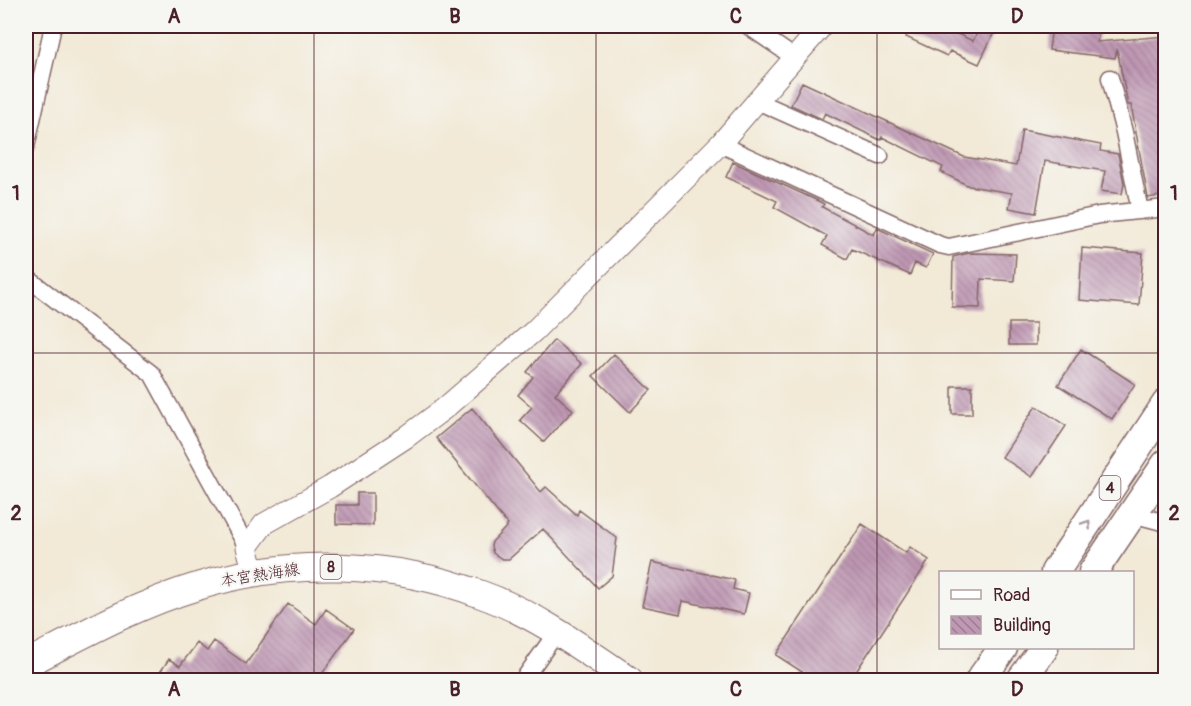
<svg xmlns="http://www.w3.org/2000/svg" width="1191" height="706" font-family="Pangolin,'Klee One',sans-serif">
  <style>
    .building { fill: url(#building-back-hatch) }
    .lines { fill: none; stroke-linecap: round; stroke-linejoin: round }
    .minor-casing { stroke: #856667; stroke-width: 19 }
    .tertiary-casing { stroke: #856667; stroke-width: 23 }
    .primary-casing { stroke: #856667; stroke-width: 29 }
    .trunk-casing { stroke: #856667; stroke-width: 31 }
    .minor { stroke: #fff; stroke-width: 16 }
    .tertiary { stroke: #fff; stroke-width: 21 }
    .primary { stroke: #fff; stroke-width: 27 }
    .trunk { stroke: #fff; stroke-width: 28 }
    .oneway { stroke: #ae9aa0 }
    .grid { fill: none; stroke: #4a1f2b; stroke-width: 1.5; stroke-opacity: 0.55 }
    .labels { text-anchor: middle; dominant-baseline: central; stroke-width: 4.5; stroke-linejoin: round; paint-order: stroke }
    .shield { fill: #f6f6f2; stroke: #7e6067; stroke-width: 1.5 }
    .shield-label { font-size: 15px; font-weight: bold; fill: #4a1f2b }
    .street-label { font-size: 16px; fill: #4a1f2b; stroke: #f6f6f2 }
    .neatline { fill: none; stroke: #4a1f2b; stroke-width: 2 }
    .grid-label { font-size: 20px; text-anchor: middle; font-weight: bold; fill: #4a1f2b }
  </style>
  <defs>
    <pattern id="building-back-hatch" width="6" height="6" patternUnits="userSpaceOnUse" patternTransform="scale(1.5)"><rect width="6" height="6" fill="#bf98b4"/><path d="M-1 5l2 2M0 0l6 6M5-1l2 2" fill="none" stroke="#9d7b93"/></pattern>
  </defs>
  <rect width="100%" height="100%" fill="#f6f6f2"/>
  <filter id="ink" filterUnits="userSpaceOnUse"><feTurbulence type="fractalNoise" baseFrequency=".0167" numOctaves="2"/><feDisplacementMap in="SourceGraphic" scale="12" xChannelSelector="R" yChannelSelector="G"/><feConvolveMatrix kernelMatrix="1 2 1 2 8 2 1 2 1" color-interpolation-filters="sRGB"/></filter>
  <filter id="wash" filterUnits="userSpaceOnUse"><feTurbulence type="fractalNoise" baseFrequency=".008" numOctaves="4" result="noise"/><feDisplacementMap in="SourceGraphic" scale="24" xChannelSelector="R" yChannelSelector="G"/><feGaussianBlur stdDeviation="1.35" result="paint"/><feColorMatrix in="noise" values="0 0 0 0 0 0 0 0 0 0 0 0 0 0 0 0 0 1.4 0 .05"/><feComposite in="paint" operator="in"/></filter>
  <g filter="url(#wash)">
    <rect width="100%" height="100%" fill="#f2e9d6"/>
    <g id="blocks">
      <path class="building" d="M912 26H940L973 41 980 26H997L979 64 950 51 947 56 906 37Z
        M1052 26 1091 28 1090 30 1099 31 1097 42 1166 36V195L1148 198 1131 105H1128L1117 49 1115 58 1049 50Z
        M802 82 964 157 1016 166 1022 130 1101 145 1100 151 1118 154 1124 184 1122 194 1101 191 1105 171 1045 161 1036 213 1009 208 1012 193 969 186 941 172 943 167 882 137 880 140 825 113 822 119 791 105Z
        M733 162 816 200 824 204 822 207 874 235 877 228 933 254 926 268 915 263 910 275 852 249 847 259 822 245 827 236 774 207 777 201 726 177Z
        M1082 248 1143 253 1139 305 1079 300Z
        M969 253 1016 254 1014 281 981 279 980 308 952 307 953 257Z
        M1009 323H1036V345H1009Z
        M554 340 582 364 555 394 573 410 544 442 520 420 532 407 518 395 533 377 527 372Z
        M1081 349 1135 384 1112 419 1058 385Z
        M614 354 651 390 630 412 593 376Z
        M952 386H972V414H952Z
        M1036 406 1066 426 1032 477 1002 457Z
        M472 408 541 492 546 487 577 515 579 510 617 538 612 576 598 588 543 529 509 559H502L493 553 491 546 492 542 508 525 436 438Z
        M357 493H373V525L336 524V505H357Z
        M862 524 906 553 910 547 929 560 850 681H816L776 655Z
        M652 562 735 580 733 589 749 593 744 614 683 601 680 614 642 606Z
        M288 604 316 624 326 609 354 629 317 681H154L169 659 180 666 197 643 207 651 214 641 246 664Z"/>
    </g>
  </g>
  <g filter="url(#ink)">
    <use href="#blocks" fill-opacity="0" stroke="#856667" stroke-width="1.5"/>
    <g class="lines">
      <defs>
        <path id="minor" d="M748 26 795 58
          M1110 78 1124 132 1140 211
          M757 101 880 156
          M720 144 940 245 949 247 1099 215 1166 208
          M26 147 53 26
          M26 277 152 374 247 547
          M1132 514 1166 523
          M523 680 557 632"/>
        <path id="tertiary" d="M254 573 247 547 264 524 330 487 405 438 445 408 534 331 720 144 822 26"/>
        <path id="primary" d="M26 664C82 635 138 604 199 586 289 558 392 561 480 594 534 613 582 648 629 680"/>
        <path id="trunk" d="M1055 572 1166 404
          M1093 572 1166 464
          M980 680 1003 648
          M1021 680 1044 648"/>
      </defs>
      <use href="#minor" class="minor-casing"/>
      <use href="#tertiary" class="tertiary-casing"/>
      <use href="#primary" class="primary-casing"/>
      <use href="#trunk" class="trunk-casing"/>
      <use href="#minor" class="minor"/>
      <use href="#tertiary" class="tertiary"/>
      <use href="#primary" class="primary"/>
      <use href="#trunk" class="trunk"/>
    </g>
    <defs><path id="oneway-chevron" d="M-2-3.5L2.5 0L-2 3.5" fill="none" stroke-width="1.6" stroke-linecap="round" stroke-linejoin="round" transform="scale(1.5)"/></defs>
    <use class="oneway" href="#oneway-chevron" transform="translate(1087 524) rotate(-57)"/>
  </g>
  <path class="grid" d="M314 26V680M596 26V680M877 26V680M26 353H1166"/>
  <g class="labels">
    <g class="shield">
      <rect x="1099.5" y="476" width="21" height="24" rx="4.5"/>
      <rect x="320.5" y="555" width="21" height="24" rx="4.5"/>
    </g>
    <g class="shield-label">
      <text x="1110" y="488">4</text>
      <text x="331" y="567">8</text>
    </g>
    <g class="street-label">
      <text transform="translate(260 575) rotate(-9)">本宮熱海線</text>
    </g>
  </g>
  <rect width="1191" height="706" fill="none" stroke="#f6f6f2" stroke-width="66"/>
  <rect x="939" y="571" width="195" height="78" fill="#f6f6f2" stroke="#b1a0a2" stroke-width="1.5"/>
  <rect x="951" y="590" width="30" height="9" fill="#ffffff" stroke="#b1a0a2" stroke-width="1.5"/>
  <text x="993" y="601" font-size="18" fill="#4a1f2b">Road</text>
  <rect x="951" y="616" width="30" height="18" fill="url(#building-back-hatch)" stroke="#b1a0a2" stroke-width="1.5"/>
  <text x="993" y="631" font-size="18" fill="#4a1f2b">Building</text>
  <rect x="33" y="33" width="1125" height="640" class="neatline"/>
  <g class="grid-label">
    <text x="174" y="23">A</text>
    <text x="455" y="23">B</text>
    <text x="736" y="23">C</text>
    <text x="1017" y="23">D</text>
    <text x="16" y="200">1</text>
    <text x="1174" y="200">1</text>
    <text x="16" y="520">2</text>
    <text x="1174" y="520">2</text>
    <text x="174" y="696">A</text>
    <text x="455" y="696">B</text>
    <text x="736" y="696">C</text>
    <text x="1017" y="696">D</text>
  </g>
</svg>
